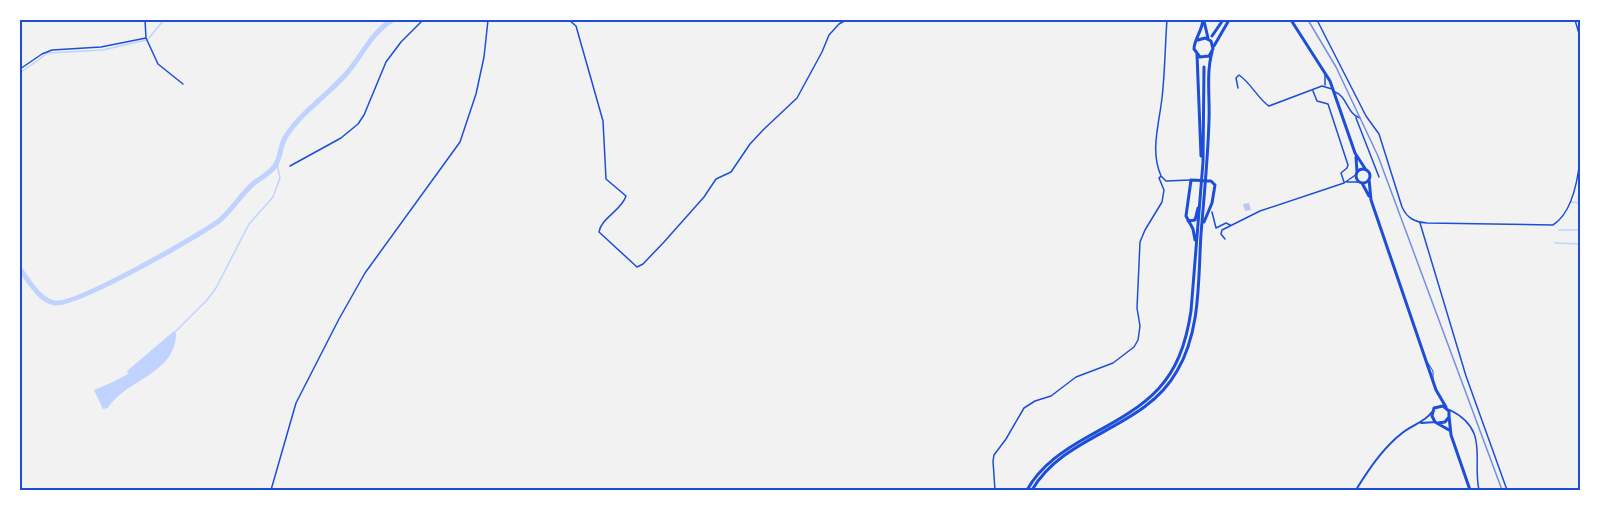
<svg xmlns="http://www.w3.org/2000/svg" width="1600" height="510" font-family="Barlow,sans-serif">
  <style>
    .water { fill: #bfd3fe }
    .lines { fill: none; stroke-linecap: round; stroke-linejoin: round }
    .stream { stroke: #bfd3fe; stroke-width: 1.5 }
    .river { stroke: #bfd3fe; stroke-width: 5 }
    .building { fill: #bdc9ec }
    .service { stroke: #1d4ed8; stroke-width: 1 }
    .minor { stroke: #1d4ed8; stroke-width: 1.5 }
    .tertiary { stroke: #1d4ed8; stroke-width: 2 }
    .primary { stroke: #1d4ed8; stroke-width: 3 }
    .trunk { stroke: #1d4ed8; stroke-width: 3 }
    .rail { stroke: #7290e2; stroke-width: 1.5 }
    .neatline { fill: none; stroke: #1d4ed8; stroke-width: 2 }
  </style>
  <rect width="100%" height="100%" fill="#f2f2f2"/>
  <path class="water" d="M174 331 176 332C177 374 126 379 108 408L103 409 94 390 113 382 128 374 127 371Z"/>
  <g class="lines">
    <path class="stream" d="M148 39 164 20
      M20 73 48 53 103 50 146 40
      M1571 202 1580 203
      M1559 230H1580
      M1555 243 1580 244
      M176 331 207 300 216 288 249 224 273 197 280 178 277 163"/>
    <path class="river" d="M20 269C28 280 40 301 55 303 76 306 199 236 220 220 233 209 241 194 254 183 261 178 270 173 275 166 281 157 280 145 286 136 301 112 327 96 346 74 362 56 371 33 392 20"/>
  </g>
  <path class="building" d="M1249 203 1251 210 1245 211 1243 204Z"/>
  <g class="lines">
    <path class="service" d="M1428 363 1433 371V379"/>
    <path class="minor" d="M145 20 146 38 158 64 183 84
      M569 20 576 26 603 121 606 179 626 196C622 210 601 218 599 232L637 267 643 264 664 242 704 197 716 179 731 172 750 144 763 130 797 98 822 52 829 35 839 24 846 20
      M1317 20 1366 116 1379 134 1402 207C1407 218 1414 222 1427 223L1553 225C1572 213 1578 179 1580 158
      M1575 20 1580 37
      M20 69 42 54 52 50 101 47 146 38
      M1325 85V75
      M1238 88 1236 78 1239 75C1251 83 1259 100 1269 106L1322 86 1332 89
      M1313 91 1317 101 1328 104 1348 165 1347 168 1341 173 1344 182
      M1335 92C1347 96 1347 114 1360 118
      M1356 118 1379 177
      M290 166 341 138 358 124 364 115 386 62 401 42 423 20
      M1161 176 1166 181 1190 180
      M1347 182H1360
      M1212 212 1216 228 1226 223 1230 225
      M1420 223 1466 376 1507 490
      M1225 239 1221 234 1222 230 1260 211 1344 183 1357 174
      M1450 410C1490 430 1472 459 1479 490
      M271 490 296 403 339 319 365 273 460 142 476 94 484 57 488 20
      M995 490 993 461 994 455 1006 439 1024 408 1035 401 1051 396 1076 377 1113 363 1134 347 1138 340 1140 326 1137 308 1140 242 1145 230 1162 202 1164 190 1159 178 1161 176C1150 150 1159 125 1162 98 1165 72 1165 46 1167 20"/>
    <path class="tertiary" d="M1421 423 1436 422
      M1356 490C1368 470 1383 448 1401 434 1411 425 1424 423 1432 412"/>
    <path class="primary" d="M1291 20 1330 81 1355 153 1366 170
      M1356 157 1357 172
      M1356 176a7 7 0 1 1 14 0a7 7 0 1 1-14 0Z
      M1369 179 1371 200 1436 390 1446 407
      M1362 183 1369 196
      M1449 416 1451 435 1470 490
      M1438 423 1445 422 1449 417V411L1443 406 1434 408 1432 416 1435 422 1449 430"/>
    <path class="trunk" d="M1204 21 1208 38
      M1212 36 1223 20
      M1198 40 1205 38 1211 41 1213 49 1209 56 1200 57 1194 49C1194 40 1202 31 1203 20
      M1214 46 1229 20
      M1197 54 1201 156
      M1188 221 1195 220 1198 208
      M1195 240 1193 229 1186 216 1191 180 1211 181 1215 185 1212 203 1204 222
      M1027 490C1041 465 1064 450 1089 436 1150 403 1180 384 1191 311L1203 162 1204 67
      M1032 490C1065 433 1144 430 1177 371 1201 331 1198 279 1201 234 1204 196 1208 158 1209 120 1210 98 1206 74 1212 52"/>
    <path class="rail" d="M1308 20 1336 67 1378 156 1502 490"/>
  </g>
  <rect width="1600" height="510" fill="none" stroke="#ffffff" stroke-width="42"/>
  <rect x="21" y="21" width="1558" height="468" class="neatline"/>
</svg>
